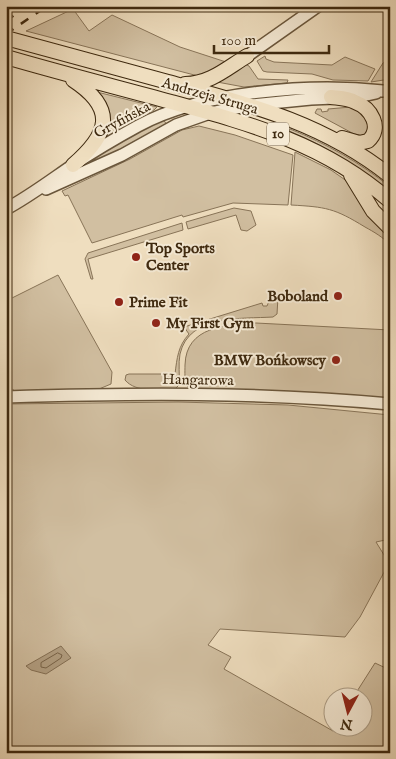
<svg xmlns="http://www.w3.org/2000/svg" width="396" height="759" font-family="'IM FELL English',serif">
  <style>
    .green { fill: #d1bfa1; stroke: #887458 }
    .water { fill: #b3a083; stroke: #847055 }
    .lines { fill: none; stroke-linecap: round; stroke-linejoin: round }
    .shore { stroke: #786449; stroke-width: 1 }
    .minor-casing { stroke: #6a563b; stroke-width: 14 }
    .major-casing { stroke: #3e290f; stroke-width: 16 }
    .minor { stroke: #f5ead5; stroke-width: 11 }
    .major { stroke: #efdebf; stroke-width: 14 }
    .rail { stroke: #3e290f; stroke-width: 2.5; stroke-dasharray: 9 9; stroke-linecap: butt }
    .poi-dot { fill: #8f2418; stroke: #f5ead5; stroke-width: 2 }
    .labels { text-anchor: middle; dominant-baseline: central; stroke-width: 4; stroke-linejoin: round; paint-order: stroke }
    .shield { fill: #f5ead5; stroke: #75634a; stroke-width: 1 }
    .shield-label { font-size: 14px; font-weight: bold; fill: #3e290f }
    .street-label { font-size: 15px; fill: #3e290f; stroke: #f5ead5 }
    .poi-label { font-size: 15px; font-weight: bold; fill: #3e290f; stroke: #f5ead5; text-anchor: start }
  </style>
  <rect width="100%" height="100%" fill="#efdebf"/>
  <filter id="stains"><feTurbulence type="fractalNoise" baseFrequency=".004" numOctaves="4"/><feColorMatrix values="0 0 0 0 .2 0 0 0 0 .09 0 0 0 0 .02 0 0 0 .5 -.17"/></filter>
  <radialGradient id="worn" r=".72"><stop offset=".6" stop-color="#630" stop-opacity="0"/><stop offset="1" stop-color="#630" stop-opacity=".3"/></radialGradient>
  <path class="green" d="M73 9 89 31 112 15 180 47 226 62 202 77 26 31Z
    M265 56 266 59 274 62 332 65 345 57 375 69 368 81 333 80 312 74 267 72 263 71 257 61Z
    M390 59V61L385 63 387 75H390V79L371 82 383 63Z
    M245 64 249 66 258 79 288 80 287 83 244 87 217 82Z
    M93 91 157 107 154 110 111 133 104 134Z
    M351 107 358 109 371 124 363 138 360 135 354 134 315 113 317 109H321L322 112 328 111V109Z
    M163 119 167 125 131 145 65 175 138 131Z
    M199 126 235 135 293 155 288 205 233 203 183 217 182 215 92 243 68 195 65 196 62 191 130 159 182 130Z
    M290 129C325 143 361 163 390 187V192C359 167 326 146 289 131Z
    M295 152 331 170 351 184 390 232V245C383 237 374 232 365 227 334 208 326 207 291 205Z
    M234 208 251 211 256 225 247 231 241 230 236 215 188 229 186 222Z
    M182 223 183 230 88 259 93 279H91L85 259 88 253Z
    M58 275 112 372 111 384 99 389 15 391 6 385V301Z
    M390 281V323L386 322 385 318 386 286Z
    M278 297 277 314 273 317C242 319 189 314 180 354 178 364 180 375 179 385L174 390C158 389 136 393 125 380L126 375 129 374H175C177 358 178 346 189 334L184 327 262 303 263 306H267L270 299Z
    M256 323 390 330V401L195 390 188 387C184 381 185 372 185 365 186 326 226 325 256 323Z
    M178 402 288 405 390 415V539L376 542 389 563 360 617 345 637 220 629 208 645 231 657 224 669 333 731 336 727 364 726V696H354L375 663 390 670V753H6V404Z"/>
  <path class="water" d="M61 646 71 658 46 674 31 670 26 666Z"/>
  <g class="lines">
    <path class="shore" d="M58 653 62 655 61 658 46 668 41 667V663Z"/>
    <defs>
      <path id="minor" d="M247 56 318 6
        M46 189 122 155 176 125 210 113 252 105 311 99 358 97 376 93
        M6 209C30 196 51 180 73 165 94 151 116 138 138 126 203 91 310 83 383 91
        M6 397C134 393 262 392 390 404"/>
      <path id="major" d="M6 38C60 53 114 67 168 82 248 104 324 123 390 176
        M6 57C61 73 116 87 171 102 251 124 325 144 390 201
        M185 84C210 84 227 68 247 56
        M331 97C339 98 348 98 355 102 371 108 383 128 368 141L359 143 342 138
        M73 165C109 134 117 109 73 80
        M351 175 373 211 390 228"/>
    </defs>
    <use href="#minor" class="minor-casing"/>
    <use href="#major" class="major-casing"/>
    <use href="#minor" class="minor"/>
    <use href="#major" class="major"/>
    <path class="rail" d="M6 21 27 6
      M6 34 47 6"/>
  </g>
  <g class="poi-dot">
    <circle cx="136" cy="257" r="5"/>
    <circle cx="338" cy="296" r="5"/>
    <circle cx="119" cy="302" r="5"/>
    <circle cx="156" cy="323" r="5"/>
    <circle cx="336" cy="360" r="5"/>
  </g>
  <g class="labels">
    <rect class="shield" x="267" y="122.5" width="22" height="23" rx="4"/>
    <g class="shield-label">
      <text x="278" y="134">10</text>
    </g>
    <g class="street-label">
      <text transform="translate(210 96) rotate(16)">Andrzeja Struga</text>
      <text transform="translate(122 120) rotate(-28)">Gryfińska</text>
      <text transform="translate(198 380) rotate(1)">Hangarowa</text>
    </g>
    <g class="poi-label">
      <text x="146" y="248">Top Sports<tspan x="146" dy="17">Center</tspan></text>
      <text x="328" y="296" text-anchor="end">Boboland</text>
      <text x="129" y="302">Prime Fit</text>
      <text x="166" y="323">My First Gym</text>
      <text x="326" y="360" text-anchor="end">BMW Bońkowscy</text>
    </g>
  </g>
  <rect width="396" height="759" fill="none" stroke="#efdebf" stroke-width="25"/>
  <rect x="8" y="8" width="381" height="744" fill="none" stroke="#3e290f" stroke-width="2.5"/>
  <rect x="12" y="12" width="371" height="734" fill="none" stroke="#3e290f"/>
  <g transform="translate(348 712) rotate(187)"><circle r="24" fill="#f5ead5" stroke="#ac9d86"/>
  <path d="M0-4L9 19L0 12L-9 19Z" fill="#8f2418"/>
  <text y="-8" font-size="14" font-weight="bold" text-anchor="middle" fill="#3e290f">N</text>
  </g>
  <path d="M214 45v8h115v-8" fill="none" stroke="#3e290f" stroke-width="2.5"/>
  <text x="221" y="45" font-size="15" fill="#3e290f" stroke="#f5ead5" stroke-width="4" paint-order="stroke">100 m</text>
  <rect width="100%" height="100%" filter="url(#stains)"/>
  <rect width="100%" height="100%" fill="url(#worn)"/>
</svg>
